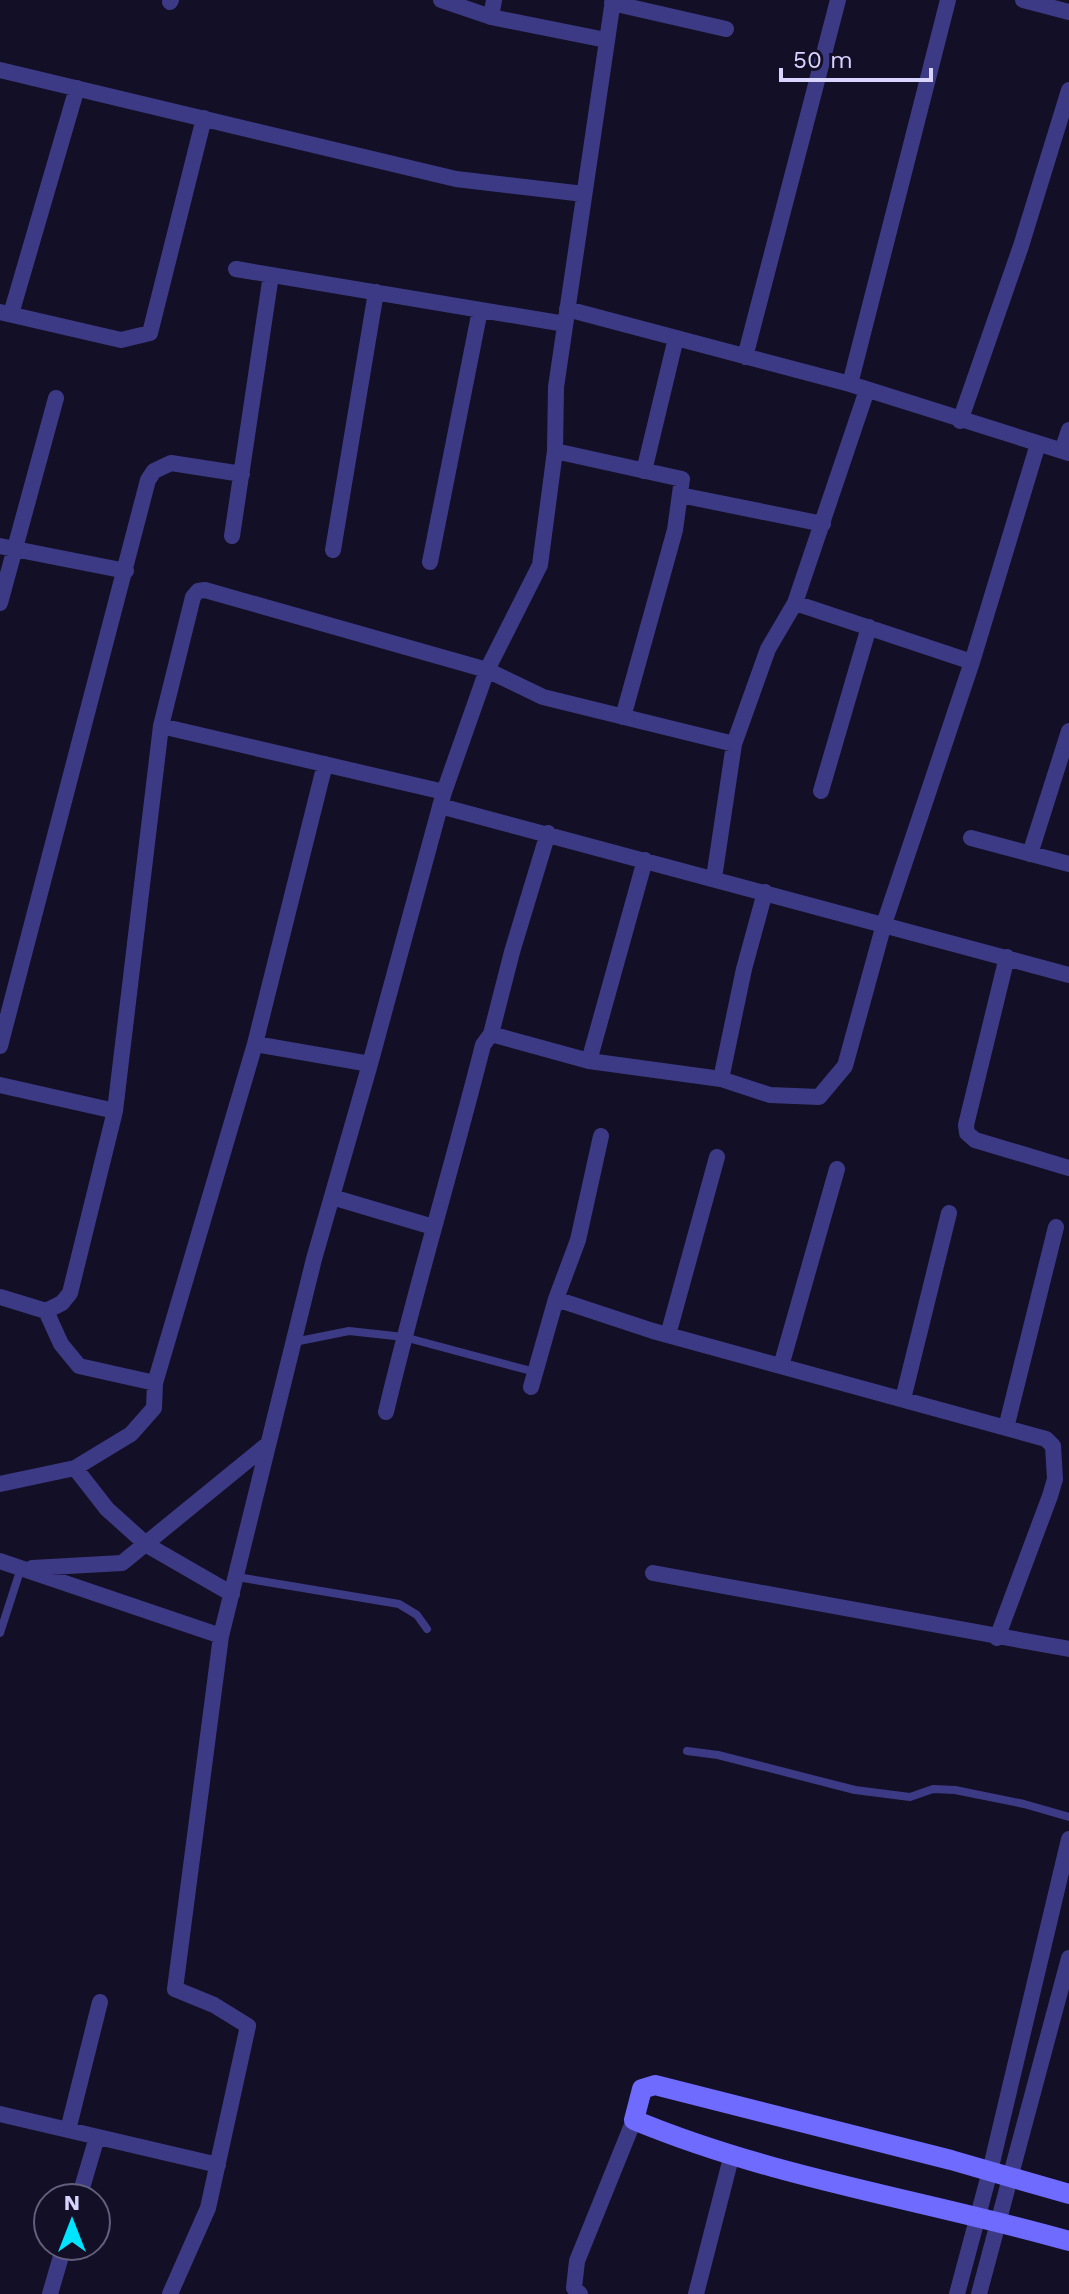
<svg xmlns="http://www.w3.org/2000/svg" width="1069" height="2294" font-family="'Work Sans',sans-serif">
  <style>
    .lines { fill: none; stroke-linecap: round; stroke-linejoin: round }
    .lane { stroke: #3d3a85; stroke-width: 8 }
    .street { stroke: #3d3a85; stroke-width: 16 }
    .secondary { stroke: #6f6bff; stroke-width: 20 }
  </style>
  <rect width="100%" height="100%" fill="#130f26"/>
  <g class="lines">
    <path class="lane" d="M294 1342 349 1331 404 1337 535 1372
      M237 1577 399 1604 417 1615 427 1629
      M0 1633 21 1568
      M687 1751 718 1755 855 1790 910 1797 933 1789 955 1790 1024 1804 1069 1817"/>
    <path class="street" d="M441 0 491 17 606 40
      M1023 0 1069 12
      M170 2 171 0
      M612 3 726 29
      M491 17 494 0
      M0 70 456 179 584 194
      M236 269 565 324
      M567 309 850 384 1069 453
      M0 312 121 340 150 333 204 118
      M11 314 77 88
      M745 357 838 0
      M850 384 948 0
      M960 421 1021 246 1069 90
      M555 451 682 479 675 530 623 717
      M1062 451 1069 430
      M644 471 676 338
      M680 495 823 524
      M232 536 271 275
      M0 546 126 571
      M333 550 376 292
      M430 562 480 310
      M0 603 56 398
      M795 603 972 662 1038 444
      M161 726 444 792
      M734 744 768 649 795 603 867 390
      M821 791 869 627
      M440 806 1069 975
      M548 833 512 952 491 1034 589 1061
      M971 838 1069 864
      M1030 854 1069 731
      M645 860 589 1061 721 1079
      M765 892 744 969 721 1079 770 1095 819 1097 845 1066 884 924 972 662
      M1007 957 966 1125 967 1133 975 1140 1069 1168
      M255 1044 370 1064
      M0 1046 148 480 154 471 171 463 242 474
      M0 1085 115 1111 161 726 193 597 198 591 205 590 487 670 543 697 734 744 714 878
      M332 1197 433 1227
      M0 1297 46 1311 61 1344 79 1366 155 1383 255 1044 325 764
      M556 1299 653 1331 1046 1439 1053 1446 1055 1479 1050 1496 997 1638
      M46 1311 62 1303 70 1293 115 1111
      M668 1335 717 1157
      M781 1366 837 1169
      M531 1387 556 1299 578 1240 601 1136
      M903 1399 949 1213
      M386 1412C415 1289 452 1168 483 1045L491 1034
      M1006 1428 1056 1227
      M75 1468 107 1509 147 1545 232 1594
      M0 1484 75 1468 131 1434 154 1408 155 1383
      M0 1561 221 1636 314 1259 370 1064 444 792 487 670 540 565 555 451 556 387 613 0
      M32 1568 122 1563 268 1444
      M653 1573 1069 1649
      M0 2114 218 2165
      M68 2130 100 2002
      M79 2198 97 2137
      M50 2294 64 2246
      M170 2294 208 2208 248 2026 214 2005 175 1989 221 1636
      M580 2294 574 2288 577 2261 634 2120
      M696 2294 732 2154
      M957 2294 990 2171 1069 1839
      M979 2294 1069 1958"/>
    <path class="secondary" d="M1069 2194 951 2160 655 2085 642 2089 634 2120C773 2178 925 2200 1069 2241"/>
  </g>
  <g transform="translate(72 2222)"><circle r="38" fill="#130f26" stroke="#625e7d" stroke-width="2"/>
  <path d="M0-6L14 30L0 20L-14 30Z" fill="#00e5ff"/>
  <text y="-12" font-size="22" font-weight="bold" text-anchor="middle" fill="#d9d4ff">N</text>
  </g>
  <path d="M781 68v12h150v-12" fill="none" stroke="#d9d4ff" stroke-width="4"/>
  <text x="793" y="68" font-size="24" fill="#d9d4ff" stroke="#130f26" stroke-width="6" paint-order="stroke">50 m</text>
</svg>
